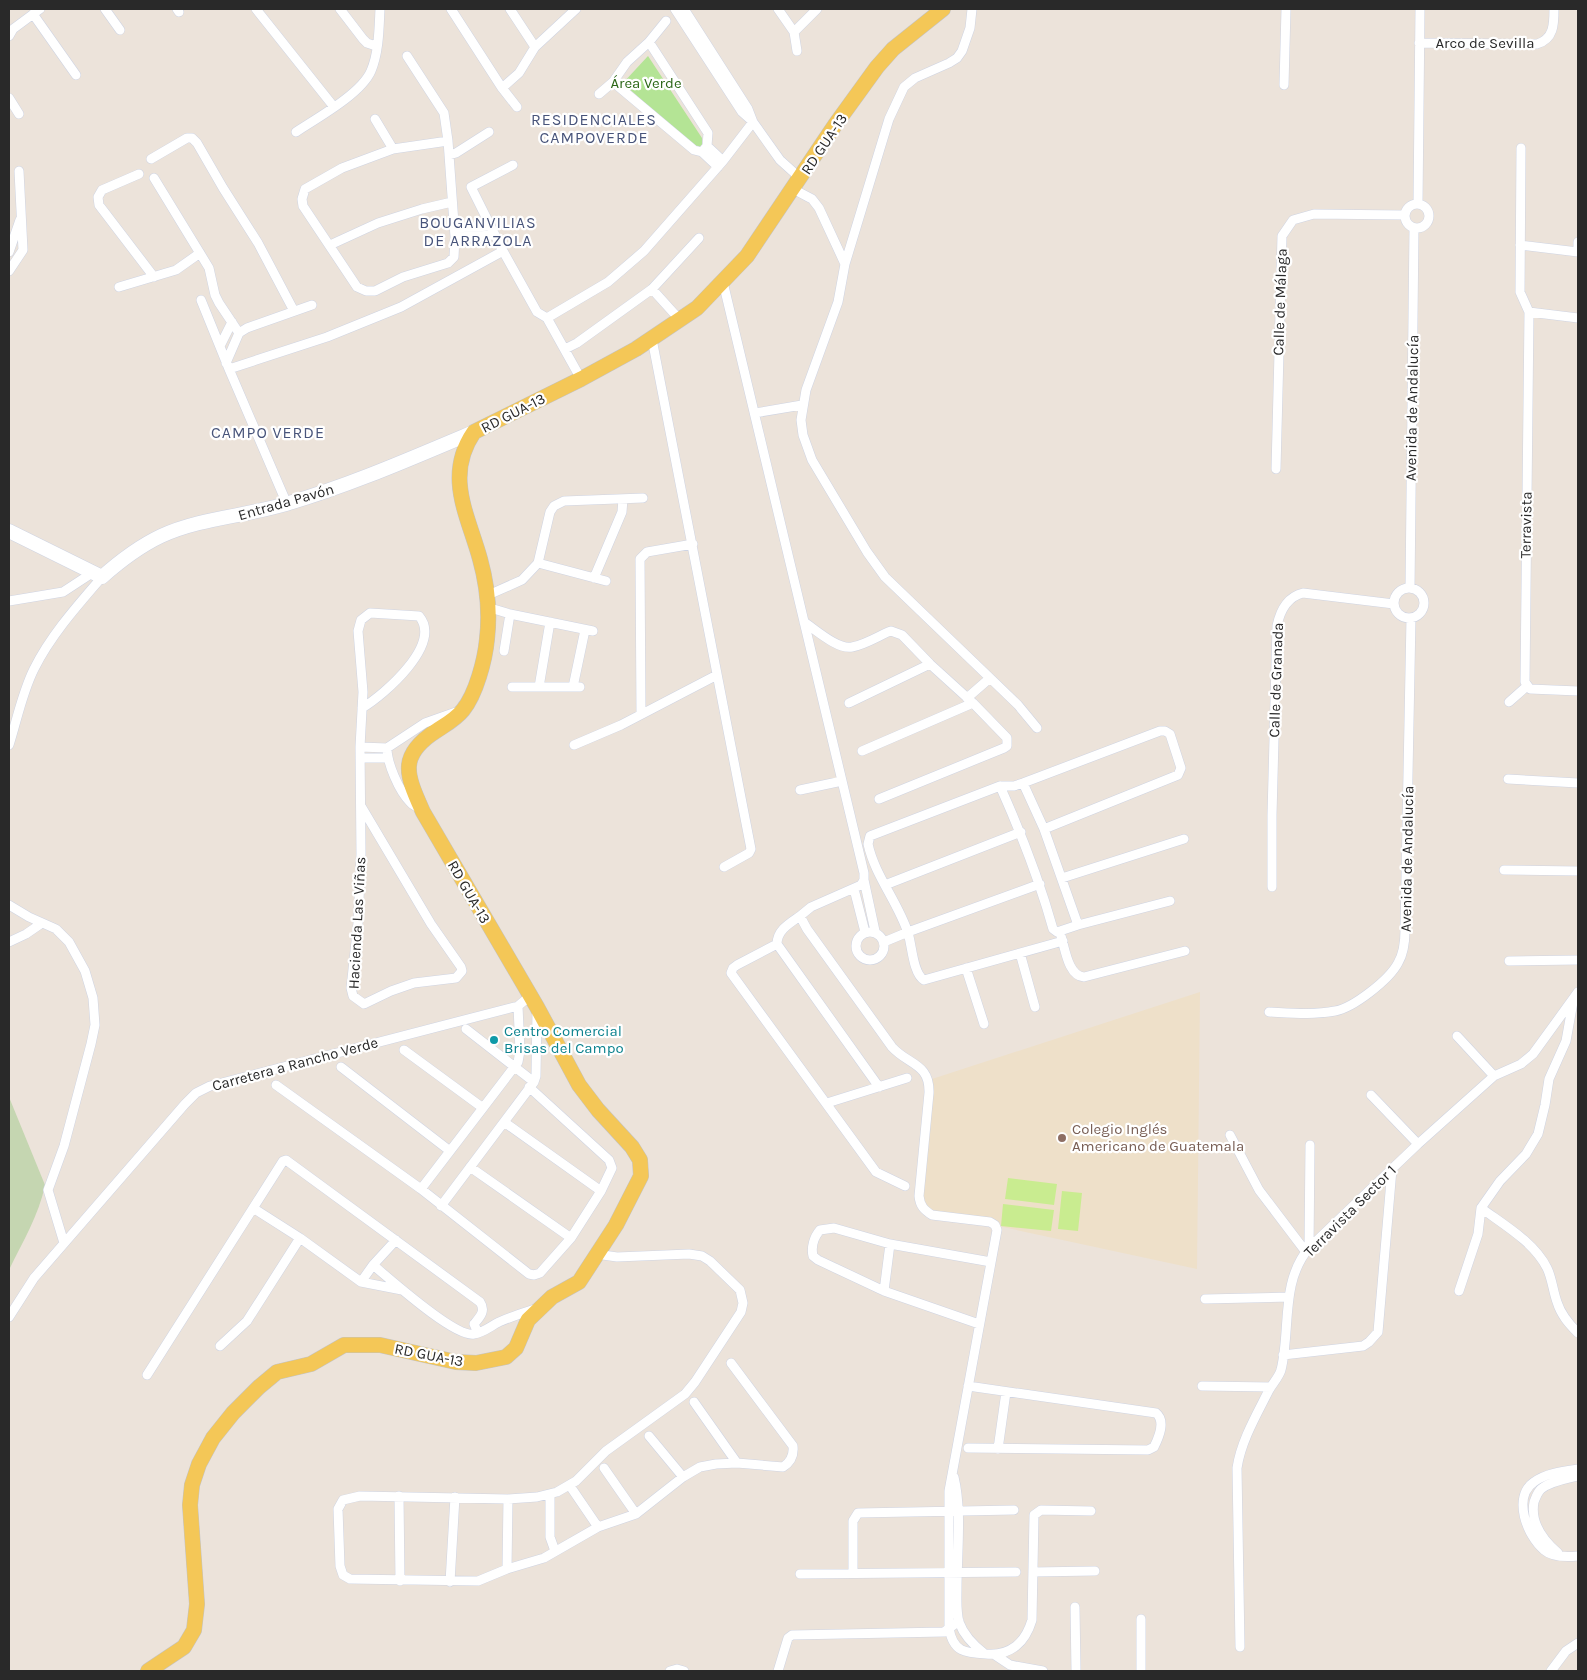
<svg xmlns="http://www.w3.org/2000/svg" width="1587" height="1680" font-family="Karla,sans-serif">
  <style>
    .education { fill: #eee0c9 }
    .green { fill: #b4e495 }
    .cemetery { fill: #c5d6b1 }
    .pitch { fill: #c9ec90 }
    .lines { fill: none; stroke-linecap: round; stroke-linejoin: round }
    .street-casing { stroke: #cfd4e2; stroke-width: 10 }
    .secondary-casing { stroke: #cfd4e2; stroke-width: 15 }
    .primary-casing { stroke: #c3c3c3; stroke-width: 16 }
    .street { stroke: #fff; stroke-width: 9 }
    .secondary { stroke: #fff; stroke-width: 14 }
    .primary { stroke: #f4c757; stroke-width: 15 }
    .culture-dot { fill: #0f9aa8; stroke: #fff; stroke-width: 2 }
    .education-dot { fill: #8d6e63; stroke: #fff; stroke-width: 2 }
    .labels { text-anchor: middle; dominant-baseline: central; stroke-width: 4.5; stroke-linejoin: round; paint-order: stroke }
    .street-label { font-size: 15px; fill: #292929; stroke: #fff }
    .park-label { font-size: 15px; fill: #2c6718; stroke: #fff }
    .culture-label { font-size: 15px; fill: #0d838f; stroke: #fff; text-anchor: start }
    .education-label { font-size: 15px; fill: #785e54; stroke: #fff; text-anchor: start }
    .neighbourhood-label { font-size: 16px; letter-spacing: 1px; fill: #48547a; stroke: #fff }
  </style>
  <rect width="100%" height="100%" fill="#ece3da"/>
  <path class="education" d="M1200 992 1197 1269 933 1212 927 1208 921 1196 932 1079Z"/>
  <path class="green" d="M648 56 702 138V145L699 148 691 147 623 83Z"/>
  <path class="cemetery" d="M9 1097 45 1185C39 1215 22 1243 9 1270Z"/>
  <path class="pitch" d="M1008 1178 1057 1184 1054 1205 1005 1199Z
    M1062 1191 1082 1193 1078 1231 1058 1229Z
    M1003 1204 1054 1210 1051 1231 1001 1226Z"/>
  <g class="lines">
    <defs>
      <path id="street" d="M105 9 120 30
        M177 9 179 12
        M256 9 334 107
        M340 9 363 39 367 43 376 46
        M451 9 502 88 517 107
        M510 9 535 47
        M675 9 742 112 751 120
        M684 9 748 109 753 122 780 160 800 178
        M778 9 794 32 797 51
        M972 9 970 28 962 51 957 58 949 63 915 78 904 87 889 119 845 264 838 302 806 390 801 420 803 435 812 460 867 552 885 577 990 678 1018 705 1037 728
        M33 14 76 75
        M794 32 817 9
        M9 36 13 29 40 9
        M1419 43 1537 44C1554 39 1554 24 1554 9
        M407 56 444 113 448 141 455 237 454 257 448 263 403 277 375 291H366L357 287 303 206 302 199 305 189 342 168 393 149 448 141
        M613 82 694 150 702 152 707 146 708 133 649 42
        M1284 85 1286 9
        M502 88 519 73 535 47 576 9
        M599 94 613 82 627 62 649 42 666 21
        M9 98 19 114
        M375 119 393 149
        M296 132C317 118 361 94 371 71 379 52 379 29 380 9
        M707 146 723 161
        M1521 148 1520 292 1529 312 1525 682 1530 689 1578 691
        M702 152 718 167
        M449 155 456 153 489 132
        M151 159 187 138H192L197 143 223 188 258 243 294 311
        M513 165 471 187 503 251 537 312 547 318 581 379
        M139 174 102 190 98 197 99 205 154 277
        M154 178 209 268 215 295 219 303 239 333
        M793 189 812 199 819 208 845 264
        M1418 203 1420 9
        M1405 216a12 12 0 1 1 24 0a12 12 0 1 1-24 0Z
        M454 228 491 226
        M455 237 495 235
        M330 245 378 223 422 209 452 202
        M1520 245 1578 252V242
        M9 252 20 220
        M9 271 23 250 19 171
        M723 282 864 873V880L861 885 811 907 800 916 807 929 892 1047C908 1065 930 1063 929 1093L919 1196C920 1206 924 1210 932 1215L990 1222 995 1225 997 1230 949 1491V1628C953 1652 965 1653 986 1654 997 1655 1007 1653 1016 1646 1025 1639 1029 1630 1032 1620L1034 1515 1041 1510 1091 1511
        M119 287 176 270 200 253
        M652 289 680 320
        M201 300 229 369 287 504
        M1529 312 1578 318
        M547 318 608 282 644 251 723 161 753 122
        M652 339 751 849 749 853 724 867
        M220 346 232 322
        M565 349 577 343 652 289 699 238
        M226 363 239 333 247 328 312 305
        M229 369 327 337 401 307 503 251
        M755 413 802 405
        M1276 469 1282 236 1293 220 1314 214 1404 215
        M538 563 606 581
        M594 578 622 512 623 499
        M1394 603a15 15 0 1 1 30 0a15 15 0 1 1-30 0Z
        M1410 588 1414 228
        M486 596 522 580 538 563 550 512 554 506 564 501 643 498
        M9 601 63 592 92 573
        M487 607 510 614 593 631
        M804 622C816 630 838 650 852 647 864 645 877 637 888 632L891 631 902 635 930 664 973 703 1007 738V746L1004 748 879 799
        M504 651 510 614
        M512 687H580
        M539 687 550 622
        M573 687 585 630
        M967 698 990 678
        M1509 702 1527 686
        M849 703 930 664
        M641 714 640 559 647 552 693 544
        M9 745C17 720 22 693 34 669 51 635 77 606 102 577
        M574 745 621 725 717 675
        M360 747 387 748 425 723 456 712
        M387 748C387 763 399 791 410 802 412 805 417 807 420 809
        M862 751 973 703
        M360 758H387
        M1508 779 1578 783
        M1000 786C1021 833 1039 879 1053 929L1057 932 1078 925 1044 829 1023 783
        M800 790 842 781
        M361 806 431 924 461 967 462 971 456 978 414 983 391 991 364 1004 353 996 351 988 358 923 361 854 360 747 363 692 358 631 361 620 370 613 419 616C443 644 384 695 362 708
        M1044 829 1178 775 1181 768 1170 734 1165 731H1160L1023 783 1014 786H1000L870 836 868 844C875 876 898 902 908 933 912 945 913 974 924 980L1063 941
        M1504 870 1578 871
        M1062 878 1184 839
        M864 880 875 931
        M885 885 1021 832
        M1272 887V815L1277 626C1280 611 1287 597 1303 593L1394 604
        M854 889 865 932
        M9 905 29 917 56 929 69 942 85 971 93 998 95 1025 91 1044 64 1146 48 1190 64 1243
        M800 916C790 923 777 930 777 944L879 1087
        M1078 925 1170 901
        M856 946a14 14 0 1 1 28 0a14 14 0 1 1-28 0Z
        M1061 936C1065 948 1068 976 1084 977L1185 951
        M9 942 26 934 42 923
        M884 942 908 932 1040 884
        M777 944 737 965 733 968 731 973 876 1172 905 1186
        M1020 953 1035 1007
        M1509 961 1578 960
        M966 968 984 1024
        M1269 1012C1291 1013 1314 1015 1335 1011 1353 1008 1389 980 1398 963 1404 953 1405 942 1405 930L1411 618
        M466 1029 534 1082
        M1457 1036 1494 1076
        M404 1050 483 1108
        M341 1067 450 1151
        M276 1085 421 1189 529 1274 534 1275 540 1273 571 1238 601 1191 612 1168 609 1160 529 1087
        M1371 1095 1418 1144
        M827 1103 907 1078
        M504 1122 601 1191
        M1230 1135 1259 1190 1306 1252
        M470 1167 571 1238
        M421 1189 518 1062 520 1051 518 1006
        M441 1206 534 1082 536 1076 537 1012
        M253 1208 300 1238 361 1282 402 1290
        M1481 1208C1504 1225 1534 1242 1547 1268 1552 1278 1553 1291 1557 1302 1561 1315 1569 1324 1578 1333
        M1309 1248 1310 1145
        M596 1254 617 1257 689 1254 702 1256 710 1261 740 1290 743 1303 741 1312 695 1382 685 1394 606 1451 576 1481 557 1492 537 1497 508 1499 360 1496 343 1500 338 1509 340 1566 343 1575 350 1579 478 1581 507 1569 544 1558 598 1527 636 1514 683 1477 700 1467 716 1464 737 1463 783 1467C791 1462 794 1455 793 1446L731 1363
        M373 1265C390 1279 455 1338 474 1334 483 1333 491 1326 499 1322 510 1317 523 1313 535 1309
        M361 1282 373 1265 396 1240
        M884 1291 890 1244
        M1459 1291 1478 1234 1481 1208 1500 1181 1526 1154 1538 1134 1545 1105 1549 1079 1566 1041 1573 1002
        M1205 1299 1289 1297
        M9 1317 34 1278 185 1104 196 1093 210 1086 518 1006 530 996
        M979 1324 884 1291 818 1260 813 1256C811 1247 814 1237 820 1230L834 1228 890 1244 991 1262
        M220 1346 247 1321 300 1238
        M1283 1355 1363 1346 1369 1342 1378 1332 1392 1169
        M147 1375 283 1161 286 1160 480 1302C486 1311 480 1317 474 1324L478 1333
        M1202 1386 1271 1387
        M694 1402 737 1463
        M649 1436 683 1477
        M968 1448 1148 1450 1154 1447C1159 1437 1166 1421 1156 1413L968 1386
        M998 1449 1006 1392
        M604 1468 636 1514
        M1578 1469C1564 1471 1546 1473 1534 1482 1512 1497 1527 1536 1544 1550 1552 1557 1568 1557 1578 1556
        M954 1477C962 1510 957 1553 957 1588 957 1599 956 1611 959 1622 964 1636 973 1645 985 1654
        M570 1486 598 1527
        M550 1495V1537L555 1551
        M399 1496 400 1581
        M1558 1553C1543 1540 1530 1523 1534 1502 1536 1497 1537 1493 1541 1489 1551 1481 1566 1479 1578 1476
        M507 1569 508 1499
        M1033 1572 1095 1571
        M853 1573V1521L858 1513 1014 1510
        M800 1574 1016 1572
        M450 1582 455 1497
        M1075 1607 1076 1671
        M1141 1619V1671
        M1240 1647 1237 1468C1241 1441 1257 1414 1269 1390 1273 1383 1279 1377 1281 1370 1291 1330 1280 1282 1309 1248L1418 1144 1494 1076 1521 1064 1533 1054 1578 992
        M995 1655 1010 1665 1043 1671
        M670 1671 677 1669 684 1671
        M778 1671 788 1638 792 1635 944 1632 959 1621
        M1551 1671 1566 1651 1578 1643"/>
      <path id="secondary" d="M9 531 102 577C120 561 140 546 161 536 200 518 246 516 286 504 351 485 412 458 474 432"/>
      <path id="primary" d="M148 1671 184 1647 194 1630 197 1604 190 1505 192 1485 199 1464 213 1438 233 1413 259 1387 277 1372 311 1364 344 1345H380L456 1362 476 1363 506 1357 516 1348 528 1320 552 1297 579 1282 616 1225 641 1176 640 1160 632 1147 598 1110 579 1085 537 1007 423 812C407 776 397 756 436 731 445 725 456 719 463 710 476 694 485 660 487 639 490 613 487 584 480 559 468 515 444 476 474 432L581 379 636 349 697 308 747 256 835 125 877 67 893 49 943 9"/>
    </defs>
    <use href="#street" class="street-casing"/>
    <use href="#secondary" class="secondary-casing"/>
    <use href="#primary" class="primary-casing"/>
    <use href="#street" class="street"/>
    <use href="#secondary" class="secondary"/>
    <use href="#primary" class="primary"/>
  </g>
  <circle class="culture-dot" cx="494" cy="1040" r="5"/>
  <circle class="education-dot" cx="1062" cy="1138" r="5"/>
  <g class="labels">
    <g class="street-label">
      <text x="1485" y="43">Arco de Sevilla</text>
      <text transform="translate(824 144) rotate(-56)">RD GUA-13</text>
      <text transform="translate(1280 302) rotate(-88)">Calle de Málaga</text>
      <text transform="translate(1412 408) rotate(-89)">Avenida de Andalucía</text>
      <text transform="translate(513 413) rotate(-27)">RD GUA-13</text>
      <text transform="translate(286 502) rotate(-16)">Entrada Pavón</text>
      <text transform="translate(1526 525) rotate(-89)">Terravista</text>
      <text transform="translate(1276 680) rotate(-88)">Calle de Granada</text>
      <text transform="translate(1407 859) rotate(-89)">Avenida de Andalucía</text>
      <text transform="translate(469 892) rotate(60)">RD GUA-13</text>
      <text transform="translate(357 923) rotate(-87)">Hacienda Las Viñas</text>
      <text transform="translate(295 1064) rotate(-15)">Carretera a Rancho Verde</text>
      <text transform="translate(1350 1211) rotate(-45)">Terravista Sector 1</text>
      <text transform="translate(429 1355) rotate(11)">RD GUA-13</text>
    </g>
    <g class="park-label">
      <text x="646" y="83">Área Verde</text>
    </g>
    <g class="culture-label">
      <text x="504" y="1031">Centro Comercial<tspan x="504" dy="17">Brisas del Campo</tspan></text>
    </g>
    <g class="education-label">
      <text x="1072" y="1129">Colegio Inglés<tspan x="1072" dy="17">Americano de Guatemala</tspan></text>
    </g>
    <g class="neighbourhood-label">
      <text x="594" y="119">RESIDENCIALES<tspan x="594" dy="18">CAMPOVERDE</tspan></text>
      <text x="478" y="222">BOUGANVILIAS<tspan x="478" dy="18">DE ARRAZOLA</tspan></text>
      <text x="268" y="432">CAMPO VERDE</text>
    </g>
  </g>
  <rect width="1587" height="1680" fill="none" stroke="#292929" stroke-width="20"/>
</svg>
